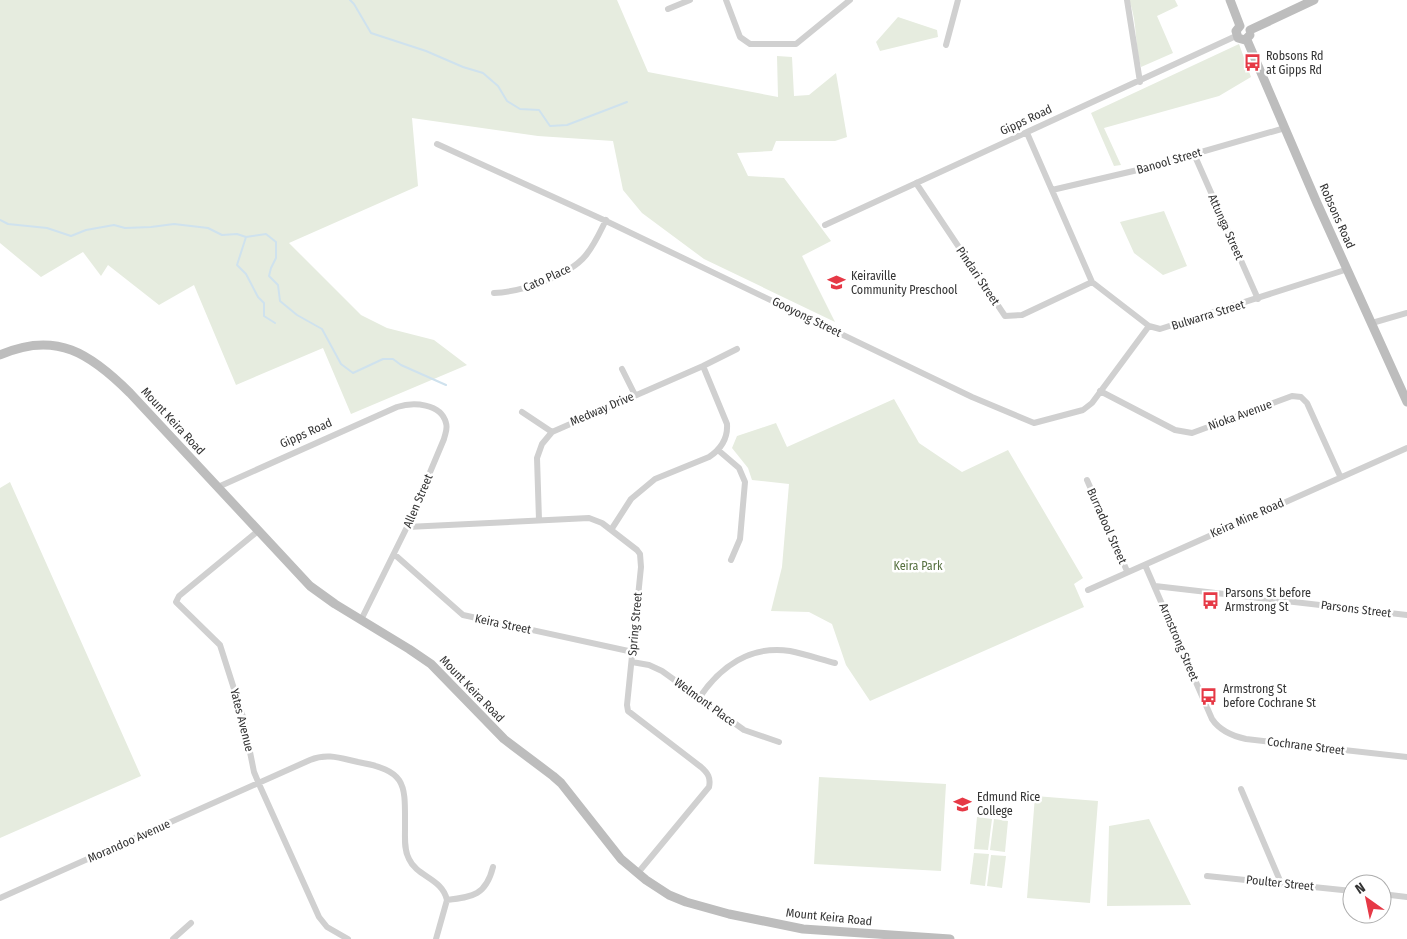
<svg xmlns="http://www.w3.org/2000/svg" width="1407" height="939" font-family="'Fira Sans Condensed',sans-serif">
  <style>
    .green { fill: #e6ecdf }
    .lines { fill: none; stroke-linecap: round; stroke-linejoin: round }
    .stream { stroke: #cfe2ee; stroke-width: 2 }
    .street { stroke: #d0d0d0; stroke-width: 6 }
    .secondary { stroke: #bdbdbd; stroke-width: 9 }
    .labels { text-anchor: middle; dominant-baseline: central; stroke-width: 5; stroke-linejoin: round; paint-order: stroke }
    .poi-label { font-size: 12px; fill: #333; stroke: #fff; text-anchor: start }
    .street-label { font-size: 12px; fill: #333; stroke: #fff }
    .park-label { font-size: 12px; fill: #56703f; stroke: #fff }
  </style>
  <rect width="100%" height="100%" fill="#fff"/>
  <path class="green" d="M0 0H617L648 72 778 97 777 56 792 57 794 96 809 95 836 73 847 137 835 141H776L772 151 737 153 748 176 784 178 831 241 802 256 835 322 704 259 642 213 623 190 613 141 538 136 412 118 418 186 289 243 361 315 387 328 434 340 467 365 351 414 323 348 236 385 194 285 159 305 108 265 101 276 83 252 41 277 0 243Z
    M1129 0H1175L1178 6 1157 16 1173 53 1141 67C1134 44 1138 23 1129 0Z
    M898 17 937 30 938 37 880 51 876 42Z
    M1239 44 1251 77 1219 96 1104 128 1121 165 1114 166 1091 113Z
    M1164 211 1187 266 1163 275 1134 253 1120 222Z
    M894 399 919 443 962 472 1008 450 1083 578 1074 584 1084 607 870 701 846 665 832 624 809 612 771 611 782 567 789 484 752 480 748 468 732 448 737 436 776 423 787 447Z
    M10 482 141 776 0 838V488Z
    M819 777 946 784 941 871 814 864Z
    M1035 796 1098 801 1090 903 1027 898Z
    M977 817 992 819 988 850 974 849Z
    M994 819 1008 821 1005 852 990 850Z
    M1149 819 1191 905 1107 906 1109 826Z
    M974 853 989 854 985 886 970 884Z
    M991 855 1006 856 1002 888 987 886Z"/>
  <g class="lines">
    <path class="stream" d="M350 0 354 4 371 33 426 51 463 67 483 73 498 86 507 101 520 109 539 110 550 126 567 125 627 102
      M0 220 8 224 47 228 71 236 86 230 114 225 125 228 151 227 174 224 208 228 222 235 237 234 246 237 266 234 276 242V258L271 268 269 276 278 285 280 301 297 315 322 329 341 364 353 373 383 359H393L401 365 446 385
      M246 237 237 265 246 274 258 297 264 303V316L275 323"/>
    <path class="street" d="M726 0 740 37 750 44H796L850 0
      M1127 0 1140 82
      M668 9 690 0
      M946 45 958 0
      M1027 133 1092 282 1149 326 1160 329 1348 269
      M437 144 606 221 972 397 1034 423 1083 410 1092 403 1149 326
      M1194 154 1258 299
      M916 183 1005 316 1022 315 1092 282
      M1052 190 1142 169 1285 128
      M825 225 1236 36
      M494 293C521 292 569 276 586 255 595 244 600 232 606 220
      M1372 323 1407 313
      M622 369 635 395
      M1100 391 1175 430 1192 433 1292 396 1301 397 1307 403 1340 476
      M522 412 552 432
      M718 450 739 468 745 482 740 539 731 560
      M1087 480 1127 571
      M218 487 397 407C413 402 441 403 446 423 448 429 445 434 444 439L407 527 361 620
      M539 520 537 458 542 444 552 432 703 366 737 349
      M407 527 589 518 602 523 637 550 640 554 641 567 627 705 628 711 701 767C708 773 711 778 709 787L637 874
      M611 530 631 499 655 479 709 457C721 449 728 439 727 424L703 366
      M258 531 179 596 176 602 220 645 243 717 254 772 259 784 319 917 327 927 348 939
      M394 554 463 615 633 652
      M1145 565 1212 719C1220 731 1232 736 1246 739L1407 757
      M1155 586 1407 615
      M1088 590 1407 448
      M632 662 649 665 662 671 744 730 779 742
      M699 698C720 667 750 645 790 651 805 654 820 659 835 663
      M1241 789 1281 883
      M1207 876 1352 891
      M1382 894 1407 897
      M0 898 310 760C327 753 340 758 358 762 408 771 405 784 405 829 405 839 404 850 409 859 417 877 442 878 447 900L436 939
      M447 900C473 897 486 895 493 867
      M173 939 191 923"/>
    <path class="secondary" d="M1230 0 1240 26
      M1240 26 1236 31 1238 38 1245 40 1250 35
      M1250 30 1314 0
      M1247 40 1317 203 1407 402
      M0 355C56 330 91 354 130 393L310 586 335 604 409 649 431 664 504 739 553 776 561 783 621 859 646 880 669 895 686 902 729 914 803 929 950 939"/>
  </g>
  <defs>
    <symbol id="bus-bare" viewBox="-9 -9 18 18"><path d="M-5-6H5V4H4V6H2V4H-2V6H-4V4H-5ZM-3.5-4V0h7V-4ZM-3.5 1.2v1.5H-2V1.2ZM2 1.2v1.5H3.5V1.2Z" fill="#e63946" stroke="#fff" stroke-width="2.5" paint-order="stroke"/></symbol>
    <symbol id="school-bare" viewBox="-9 -9 18 18"><path d="M0-5L7-2L0 1L-7-2ZM-4 1L0 2.5L4 1V4Q0 6-4 4Z" fill="#e63946" stroke="#fff" stroke-width="2.5" paint-order="stroke"/></symbol>
  </defs>
  <g fill-rule="evenodd">
    <use href="#bus-bare" x="1240" y="50" width="25" height="25"/>
    <use href="#school-bare" x="824" y="270" width="25" height="25"/>
    <use href="#bus-bare" x="1198" y="588" width="25" height="25"/>
    <use href="#bus-bare" x="1196" y="684" width="25" height="25"/>
    <use href="#school-bare" x="950" y="792" width="25" height="25"/>
  </g>
  <g class="labels">
    <g class="poi-label">
      <text x="1266" y="56">Robsons Rd<tspan x="1266" dy="14">at Gipps Rd</tspan></text>
      <text x="851" y="276">Keiraville<tspan x="851" dy="14">Community Preschool</tspan></text>
      <text x="1225" y="593">Parsons St before<tspan x="1225" dy="14">Armstrong St</tspan></text>
      <text x="1223" y="689">Armstrong St<tspan x="1223" dy="14">before Cochrane St</tspan></text>
      <text x="977" y="797">Edmund Rice<tspan x="977" dy="14">College</tspan></text>
    </g>
    <g class="street-label">
      <text transform="translate(1026 120) rotate(-25)">Gipps Road</text>
      <text transform="translate(1169 161) rotate(-16)">Banool Street</text>
      <text transform="translate(1337 216) rotate(66)">Robsons Road</text>
      <text transform="translate(1226 227) rotate(66)">Attunga Street</text>
      <text transform="translate(978 276) rotate(56)">Pindari Street</text>
      <text transform="translate(547 278) rotate(-24)">Cato Place</text>
      <text transform="translate(1208 315) rotate(-17)">Bulwarra Street</text>
      <text transform="translate(807 317) rotate(26)">Gooyong Street</text>
      <text transform="translate(602 409) rotate(-23)">Medway Drive</text>
      <text transform="translate(1240 415) rotate(-20)">Nioka Avenue</text>
      <text transform="translate(173 421) rotate(47)">Mount Keira Road</text>
      <text transform="translate(306 433) rotate(-24)">Gipps Road</text>
      <text transform="translate(418 501) rotate(-67)">Allen Street</text>
      <text transform="translate(1247 518) rotate(-24)">Keira Mine Road</text>
      <text transform="translate(1107 526) rotate(66)">Burradool Street</text>
      <text transform="translate(1356 609) rotate(7)">Parsons Street</text>
      <text transform="translate(503 624) rotate(12)">Keira Street</text>
      <text transform="translate(635 624) rotate(-85)">Spring Street</text>
      <text transform="translate(1179 642) rotate(67)">Armstrong Street</text>
      <text transform="translate(472 689) rotate(46)">Mount Keira Road</text>
      <text transform="translate(705 702) rotate(36)">Welmont Place</text>
      <text transform="translate(242 720) rotate(76)">Yates Avenue</text>
      <text transform="translate(1306 746) rotate(7)">Cochrane Street</text>
      <text transform="translate(129 841) rotate(-24)">Morandoo Avenue</text>
      <text transform="translate(1280 883) rotate(6)">Poulter Street</text>
      <text transform="translate(829 917) rotate(6)">Mount Keira Road</text>
    </g>
    <g class="park-label">
      <text x="918" y="566">Keira Park</text>
    </g>
  </g>
  <g transform="translate(1367 899) rotate(327)"><circle r="24" fill="#ffffff" stroke="#adadad"/>
  <path d="M0-4L9 19L0 12L-9 19Z" fill="#e63946"/>
  <text y="-8" font-size="14" font-weight="bold" text-anchor="middle" fill="#333333">N</text>
  </g>
</svg>
